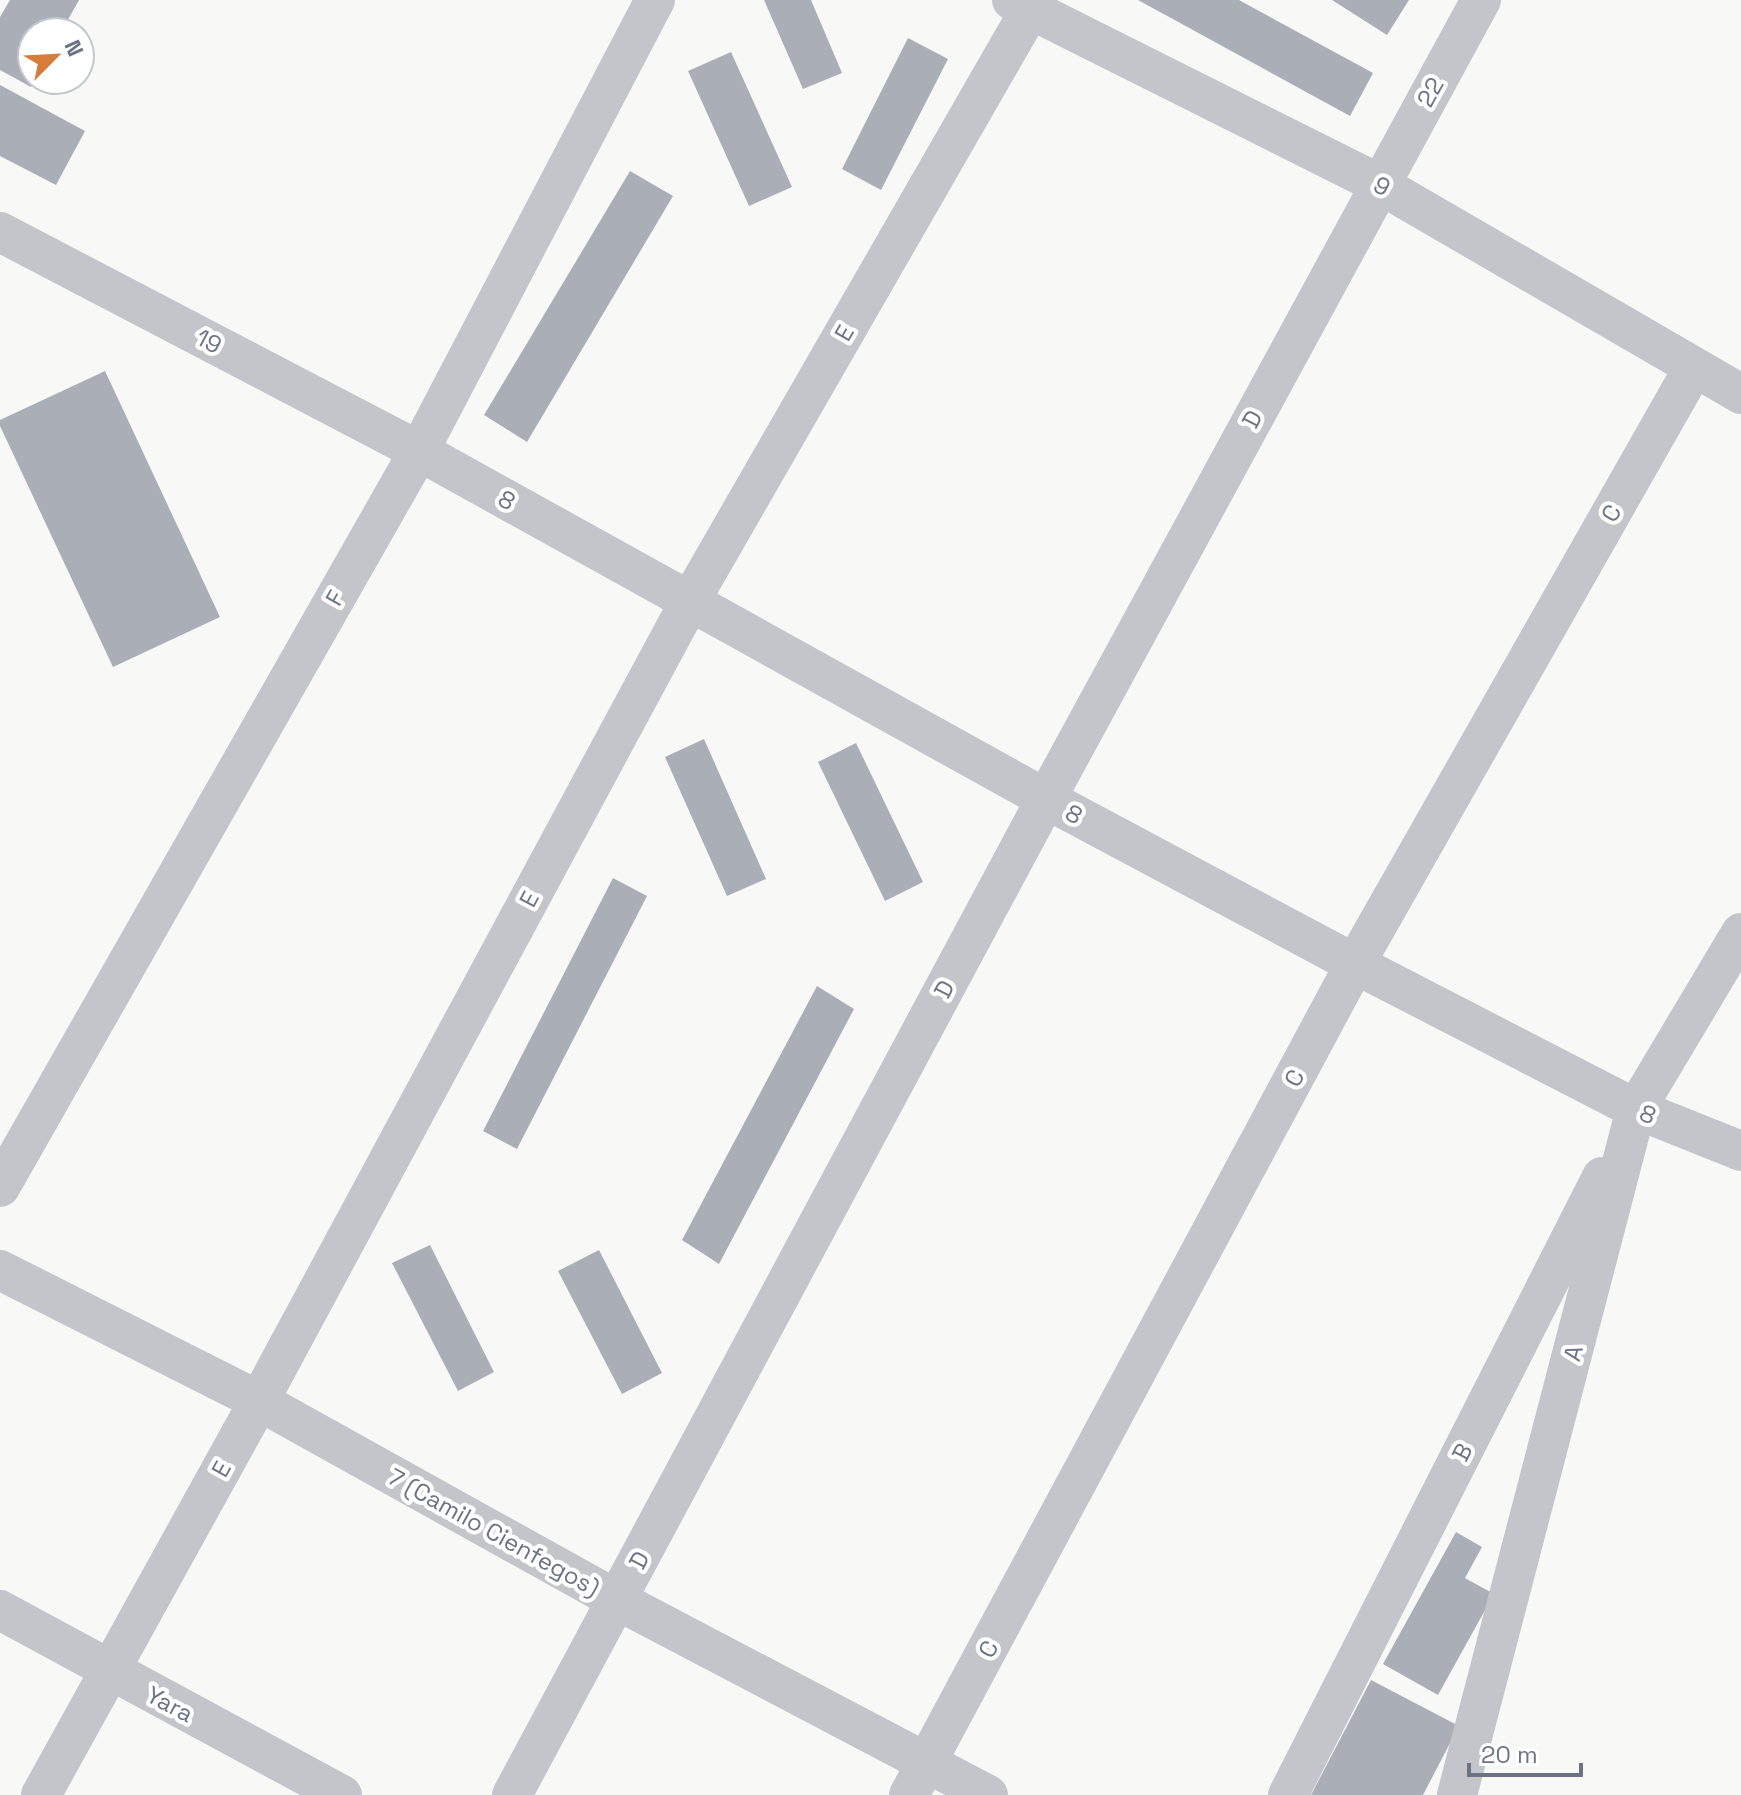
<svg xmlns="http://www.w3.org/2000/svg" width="1741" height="1795" font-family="'Space Grotesk',sans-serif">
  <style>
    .building { fill: #aaafb7 }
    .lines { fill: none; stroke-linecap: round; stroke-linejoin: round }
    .minor { stroke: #c3c5ca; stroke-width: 40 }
    .labels { text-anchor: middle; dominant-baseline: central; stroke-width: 8; stroke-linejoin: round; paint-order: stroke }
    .street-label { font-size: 24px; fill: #6a7485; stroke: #fff }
  </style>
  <rect width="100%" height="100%" fill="#f8f9f7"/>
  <path class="building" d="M10 0H79L61 32H32V80H35L31 87 0 70V17Z
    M764 0H811L842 73 803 89Z
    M1138 0H1239L1373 73 1350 116Z
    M1332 0H1409L1387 35Z
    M908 38 948 59 881 190 842 169Z
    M731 52 792 187 749 206 688 71Z
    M0 85 85 131 56 185 0 156Z
    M630 171 673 196 527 442 484 415Z
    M105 371 220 617 113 667 0 426V420Z
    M704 739 766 879 727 896 665 757Z
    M856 743 923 882 885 901 818 762Z
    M613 878 647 896 517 1149 483 1131Z
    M817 986 854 1009 719 1264 682 1240Z
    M430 1245 494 1372 458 1391 392 1263Z
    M599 1250 662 1373 622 1394 558 1271Z
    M1456 1532 1482 1547 1465 1578 1494 1594 1438 1695 1383 1664Z
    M1371 1680 1459 1726 1423 1795H1311Z"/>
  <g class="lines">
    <path class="minor" d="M1012 0 1379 184 1741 394
      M0 232 419 451 1046 799 1355 964 1636 1109 1741 1151
      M0 1187 419 451 655 0
      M0 1270 259 1401 617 1600 988 1795
      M0 1610 342 1795
      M41 1795 259 1401 690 601 1030 10
      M512 1795 1046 799 1481 0
      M909 1795 1355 964 1693 369
      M1288 1795 1602 1177
      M1457 1795 1636 1109 1741 933"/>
  </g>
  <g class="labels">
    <g class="street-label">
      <text transform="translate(1430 92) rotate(-61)">22</text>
      <text transform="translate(1382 186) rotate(29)">9</text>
      <text transform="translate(844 333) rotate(-60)">E</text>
      <text transform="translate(209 341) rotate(28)">19</text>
      <text transform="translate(1252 419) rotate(-62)">D</text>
      <text transform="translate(507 500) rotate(29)">8</text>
      <text transform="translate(1611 513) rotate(-60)">C</text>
      <text transform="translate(335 598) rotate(-60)">F</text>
      <text transform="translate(1074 814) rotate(28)">8</text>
      <text transform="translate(529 899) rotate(-62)">E</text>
      <text transform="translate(944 989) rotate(-62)">D</text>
      <text transform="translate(1294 1078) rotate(-62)">C</text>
      <text transform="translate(1648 1114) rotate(23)">8</text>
      <text transform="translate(1573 1353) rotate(-75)">A</text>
      <text transform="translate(1462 1452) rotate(-63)">B</text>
      <text transform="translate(221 1469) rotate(-61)">E</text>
      <text transform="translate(494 1532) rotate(29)">7 (Camilo Cienfegos)</text>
      <text transform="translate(639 1560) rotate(-62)">D</text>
      <text transform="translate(988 1649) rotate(-62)">C</text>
      <text transform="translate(170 1704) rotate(28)">Yara</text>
    </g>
  </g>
  <g transform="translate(56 56) rotate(66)"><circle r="38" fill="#ffffff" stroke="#c3c7ce" stroke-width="2"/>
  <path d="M0-6L14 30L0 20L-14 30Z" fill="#d67d3a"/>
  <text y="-12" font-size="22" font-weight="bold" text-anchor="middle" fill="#6a7485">N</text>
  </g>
  <path d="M1469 1763v12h112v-12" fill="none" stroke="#6a7485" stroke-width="4"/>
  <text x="1481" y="1763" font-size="24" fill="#6a7485" stroke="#ffffff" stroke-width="6" paint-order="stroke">20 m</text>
</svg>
